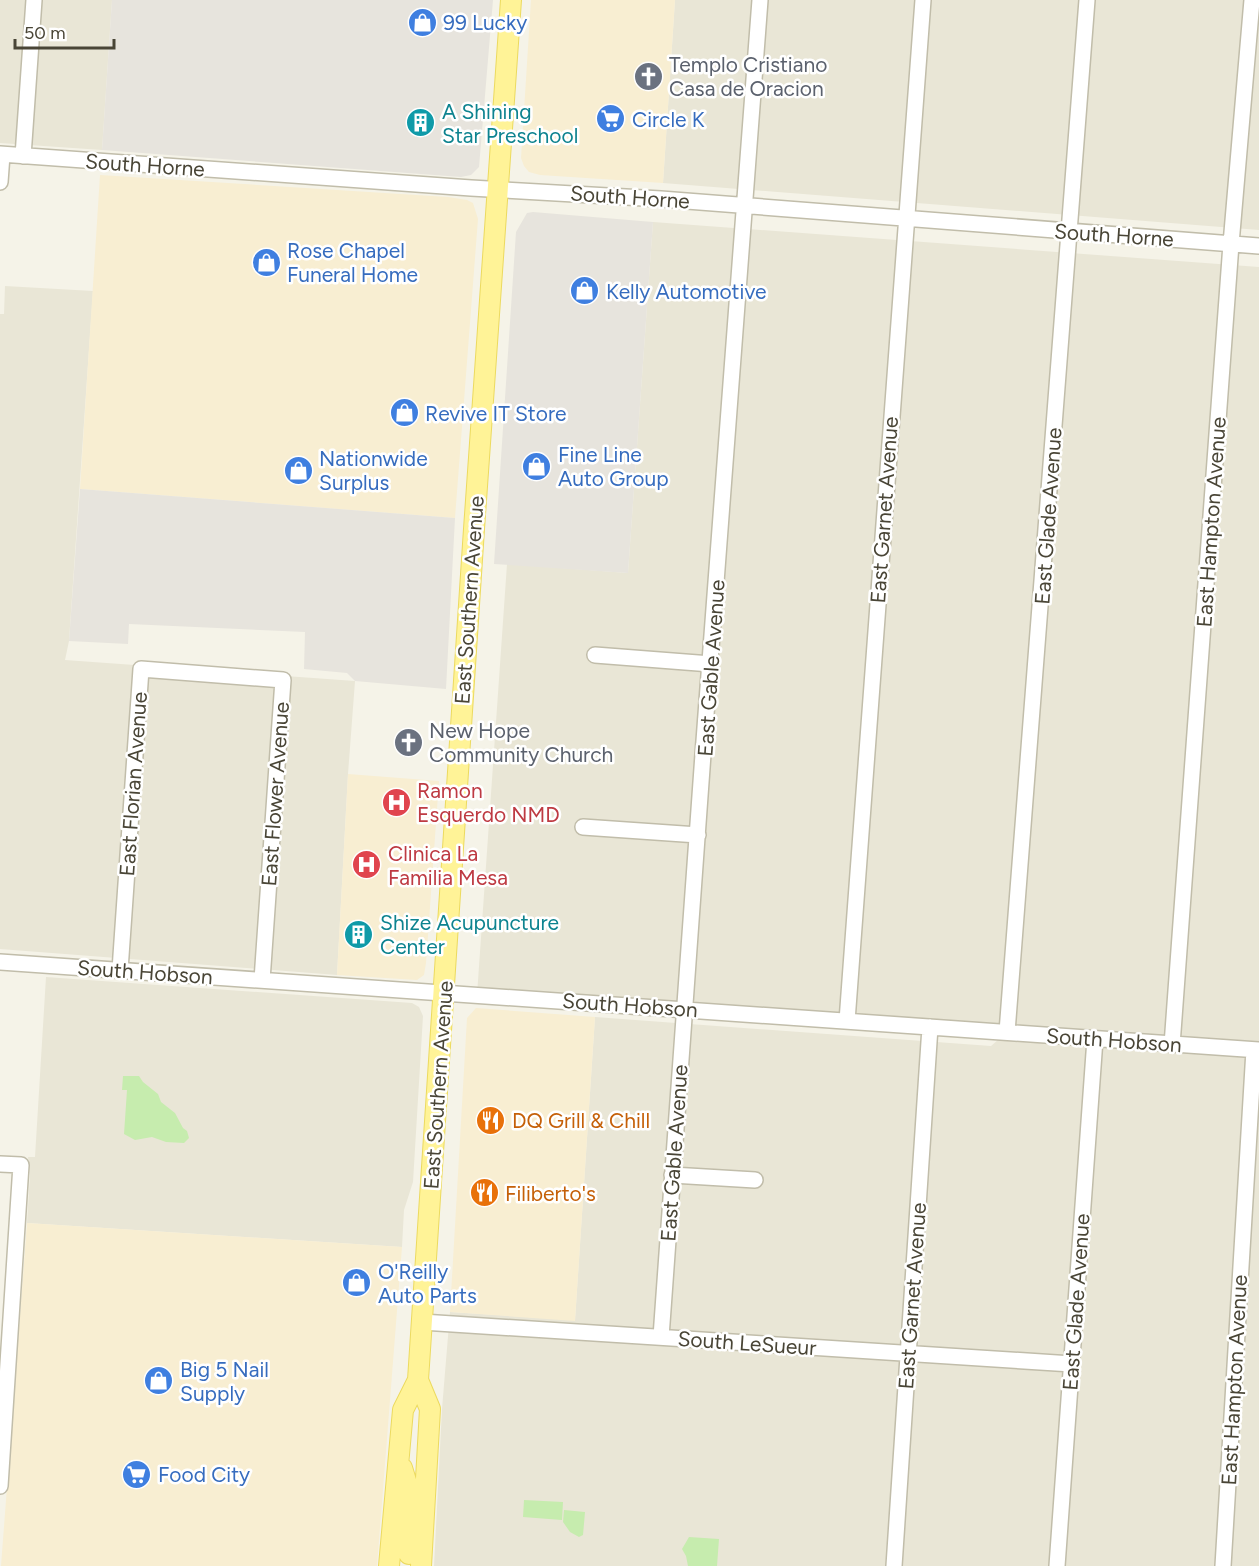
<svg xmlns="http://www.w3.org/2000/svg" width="1259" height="1566" font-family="Figtree,sans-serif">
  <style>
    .residential { fill: #e9e6d6 }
    .commercial { fill: #f8eed2 }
    .industrial { fill: #e7e4dd }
    .green { fill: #c6ecae }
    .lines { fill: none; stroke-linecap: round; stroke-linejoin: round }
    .minor-casing { stroke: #c1bdaa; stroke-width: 18 }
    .major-casing { stroke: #ecda5f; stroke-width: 22 }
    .minor { stroke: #fff; stroke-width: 15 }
    .major { stroke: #fff397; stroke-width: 20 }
    .labels { text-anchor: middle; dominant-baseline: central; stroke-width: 5; stroke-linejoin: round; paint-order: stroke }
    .shop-label { font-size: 21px; fill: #366cbe; stroke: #fff; text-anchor: start }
    .worship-label { font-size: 21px; fill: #5b616d; stroke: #fff; text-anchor: start }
    .culture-label { font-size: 21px; fill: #0d838f; stroke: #fff; text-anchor: start }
    .street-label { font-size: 21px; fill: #494536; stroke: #fff }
    .health-label { font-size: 21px; fill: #be3a42; stroke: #fff; text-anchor: start }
    .food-label { font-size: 21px; fill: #c56008; stroke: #fff; text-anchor: start }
  </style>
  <rect width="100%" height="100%" fill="#f5f3e8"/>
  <path class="residential" d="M0 0H112L102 150 0 143Z
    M675 0H1259V230L663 183Z
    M653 222 1259 267V1566H434L442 1409 450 1312 575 1320 595 1017 991 1046 1006 1033 477 995 507 564 628 573Z
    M5 286 93 291 69 641 65 660 355 681 348 774 337 975 0 949V314H4Z
    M46 977 412 1003 419 1007 423 1016 413 1182 404 1210 402 1247 27 1223 30 1175 28 1157H35Z"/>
  <path class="commercial" d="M531 0H675L663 183 540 175 529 172 524 166 521 158Z
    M100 175 448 197 467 200 473 203 478 219 455 518 80 489Z
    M348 774 439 781 426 963 424 975 417 980 337 975Z
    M476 1008 595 1017 575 1321 450 1312 467 1018Z
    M27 1223 402 1247 377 1566H1Z"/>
  <path class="industrial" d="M112 0H493L479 167 471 175 461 177 102 150Z
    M533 212 653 222 628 573 494 564 516 232 527 213Z
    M80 489 455 518 446 689 355 681 347 673 304 669 305 632 129 624 128 644 69 641Z"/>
  <path class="green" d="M123 1076H139L143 1082 158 1094 161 1102 175 1113 183 1128 187 1131 189 1138 184 1143 166 1142 152 1137 135 1140 124 1134 127 1090H122Z
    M524 1500 563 1502 562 1520 523 1517Z
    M564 1510 585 1512 583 1535 579 1537 570 1532 563 1522Z
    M689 1537 719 1539 717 1566H688L686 1556 682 1549Z"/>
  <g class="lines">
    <defs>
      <path id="minor" d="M0 154 471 188 661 199 1259 246
        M23 156 34 0
        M0 182 2 155
        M595 655 711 664
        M583 827 698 835
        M0 962 1259 1050
        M120 970 141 669 283 680 262 980
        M847 1021 923 0
        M1007 1032 1087 0
        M1172 1045 1231 244 1252 0
        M0 1164 21 1165 0 1486
        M672 1175 755 1180
        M422 1322 1072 1364
        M661 1337C692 891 726 446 760 0
        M894 1566 930 1027
        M1057 1566 1095 1039
        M1223 1566 1254 1050"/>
      <path id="major" d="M418 1380 430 1409 421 1566
        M402 1468 410 1494 409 1554
        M389 1566 403 1410 418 1380 474 529 511 0"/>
    </defs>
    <use href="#minor" class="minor-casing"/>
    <use href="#major" class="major-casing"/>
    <use href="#minor" class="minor"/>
    <use href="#major" class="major"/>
  </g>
  <defs>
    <symbol id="shop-disc" viewBox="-11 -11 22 22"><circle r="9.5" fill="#3f7fe0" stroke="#fff"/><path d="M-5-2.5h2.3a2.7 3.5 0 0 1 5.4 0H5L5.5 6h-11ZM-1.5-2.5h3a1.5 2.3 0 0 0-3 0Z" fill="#fff"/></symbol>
    <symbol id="church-disc" viewBox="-11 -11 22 22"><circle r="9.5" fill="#6b7280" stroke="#fff"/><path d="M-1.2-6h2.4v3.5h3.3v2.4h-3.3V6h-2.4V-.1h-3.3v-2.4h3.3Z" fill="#fff"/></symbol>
    <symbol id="supermarket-disc" viewBox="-11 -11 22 22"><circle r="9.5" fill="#3f7fe0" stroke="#fff"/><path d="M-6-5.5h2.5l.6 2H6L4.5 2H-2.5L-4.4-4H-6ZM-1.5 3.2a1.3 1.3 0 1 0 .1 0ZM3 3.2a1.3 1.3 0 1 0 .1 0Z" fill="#fff"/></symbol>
    <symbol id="building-disc" viewBox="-11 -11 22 22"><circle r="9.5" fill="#0f9aa8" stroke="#fff"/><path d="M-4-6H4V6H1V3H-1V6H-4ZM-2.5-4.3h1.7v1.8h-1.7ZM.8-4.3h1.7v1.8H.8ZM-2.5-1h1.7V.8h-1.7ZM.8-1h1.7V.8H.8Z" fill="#fff"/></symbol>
    <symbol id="hospital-disc" viewBox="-11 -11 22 22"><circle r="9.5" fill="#e0444e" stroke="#fff"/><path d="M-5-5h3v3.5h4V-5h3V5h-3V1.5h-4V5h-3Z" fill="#fff"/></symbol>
    <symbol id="restaurant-disc" viewBox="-11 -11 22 22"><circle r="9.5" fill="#e8710a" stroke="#fff"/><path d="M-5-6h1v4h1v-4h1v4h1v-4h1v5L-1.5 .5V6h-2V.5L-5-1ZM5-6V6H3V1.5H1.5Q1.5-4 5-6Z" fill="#fff"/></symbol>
  </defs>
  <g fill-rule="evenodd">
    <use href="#shop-disc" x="406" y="6" width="33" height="33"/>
    <use href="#church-disc" x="632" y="60" width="33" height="33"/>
    <use href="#supermarket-disc" x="594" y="102" width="33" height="33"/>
    <use href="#building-disc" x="404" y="106" width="33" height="33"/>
    <use href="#shop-disc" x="250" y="246" width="33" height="33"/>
    <use href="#shop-disc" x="568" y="274" width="33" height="33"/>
    <use href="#shop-disc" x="388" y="396" width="33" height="33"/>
    <use href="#shop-disc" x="520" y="450" width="33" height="33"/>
    <use href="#shop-disc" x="282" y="454" width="33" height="33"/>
    <use href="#church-disc" x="392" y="726" width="33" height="33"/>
    <use href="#hospital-disc" x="380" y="786" width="33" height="33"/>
    <use href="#hospital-disc" x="350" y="848" width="33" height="33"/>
    <use href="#building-disc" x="342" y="918" width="33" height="33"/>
    <use href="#restaurant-disc" x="474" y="1104" width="33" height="33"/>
    <use href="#restaurant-disc" x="468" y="1176" width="33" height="33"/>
    <use href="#shop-disc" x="340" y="1266" width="33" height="33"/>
    <use href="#shop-disc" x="142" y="1364" width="33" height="33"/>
    <use href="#supermarket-disc" x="120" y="1458" width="33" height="33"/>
  </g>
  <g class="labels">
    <g class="shop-label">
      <text x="443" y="22">99 Lucky</text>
      <text x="632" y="119">Circle K</text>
      <text x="287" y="250">Rose Chapel<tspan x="287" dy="24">Funeral Home</tspan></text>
      <text x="606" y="291">Kelly Automotive</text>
      <text x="425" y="413">Revive IT Store</text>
      <text x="558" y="454">Fine Line<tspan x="558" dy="24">Auto Group</tspan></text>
      <text x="319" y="458">Nationwide<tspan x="319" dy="24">Surplus</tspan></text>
      <text x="378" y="1271">O'Reilly<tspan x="378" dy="24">Auto Parts</tspan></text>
      <text x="180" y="1369">Big 5 Nail<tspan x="180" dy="24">Supply</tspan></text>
      <text x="158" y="1474">Food City</text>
    </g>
    <g class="worship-label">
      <text x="669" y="64">Templo Cristiano<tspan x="669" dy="24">Casa de Oracion</tspan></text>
      <text x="429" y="730">New Hope<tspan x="429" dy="24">Community Church</tspan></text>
    </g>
    <g class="culture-label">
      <text x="442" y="111">A Shining<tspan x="442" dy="24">Star Preschool</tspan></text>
      <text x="380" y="922">Shize Acupuncture<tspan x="380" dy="24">Center</tspan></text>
    </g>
    <g class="street-label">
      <text transform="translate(145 165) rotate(4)">South Horne</text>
      <text transform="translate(630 197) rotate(4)">South Horne</text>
      <text transform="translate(1114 235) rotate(4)">South Horne</text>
      <text transform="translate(884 510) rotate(-86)">East Garnet Avenue</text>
      <text transform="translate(1048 516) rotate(-86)">East Glade Avenue</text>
      <text transform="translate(1211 522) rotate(-86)">East Hampton Avenue</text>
      <text transform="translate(469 600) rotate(-86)">East Southern Avenue</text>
      <text transform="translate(711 668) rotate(-86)">East Gable Avenue</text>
      <text transform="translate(133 784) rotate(-86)">East Florian Avenue</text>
      <text transform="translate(275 794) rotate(-86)">East Flower Avenue</text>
      <text transform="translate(145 972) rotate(4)">South Hobson</text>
      <text transform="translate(630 1005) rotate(4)">South Hobson</text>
      <text transform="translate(1114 1040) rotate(4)">South Hobson</text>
      <text transform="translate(438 1085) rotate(-86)">East Southern Avenue</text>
      <text transform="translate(674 1153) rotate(-86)">East Gable Avenue</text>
      <text transform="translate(912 1296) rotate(-86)">East Garnet Avenue</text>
      <text transform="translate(1076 1302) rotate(-86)">East Glade Avenue</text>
      <text transform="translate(747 1343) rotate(4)">South LeSueur</text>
      <text transform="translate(1234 1380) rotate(-87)">East Hampton Avenue</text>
    </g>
    <g class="health-label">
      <text x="417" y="790">Ramon<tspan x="417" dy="24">Esquerdo NMD</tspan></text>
      <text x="388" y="853">Clinica La<tspan x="388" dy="24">Familia Mesa</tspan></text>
    </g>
    <g class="food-label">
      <text x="512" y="1120">DQ Grill &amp; Chill</text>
      <text x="505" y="1193">Filiberto's</text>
    </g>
  </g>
  <path d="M15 39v9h99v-9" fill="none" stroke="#494536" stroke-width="3"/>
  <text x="24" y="39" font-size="18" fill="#494536" stroke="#ffffff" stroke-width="4.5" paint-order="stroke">50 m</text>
</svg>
